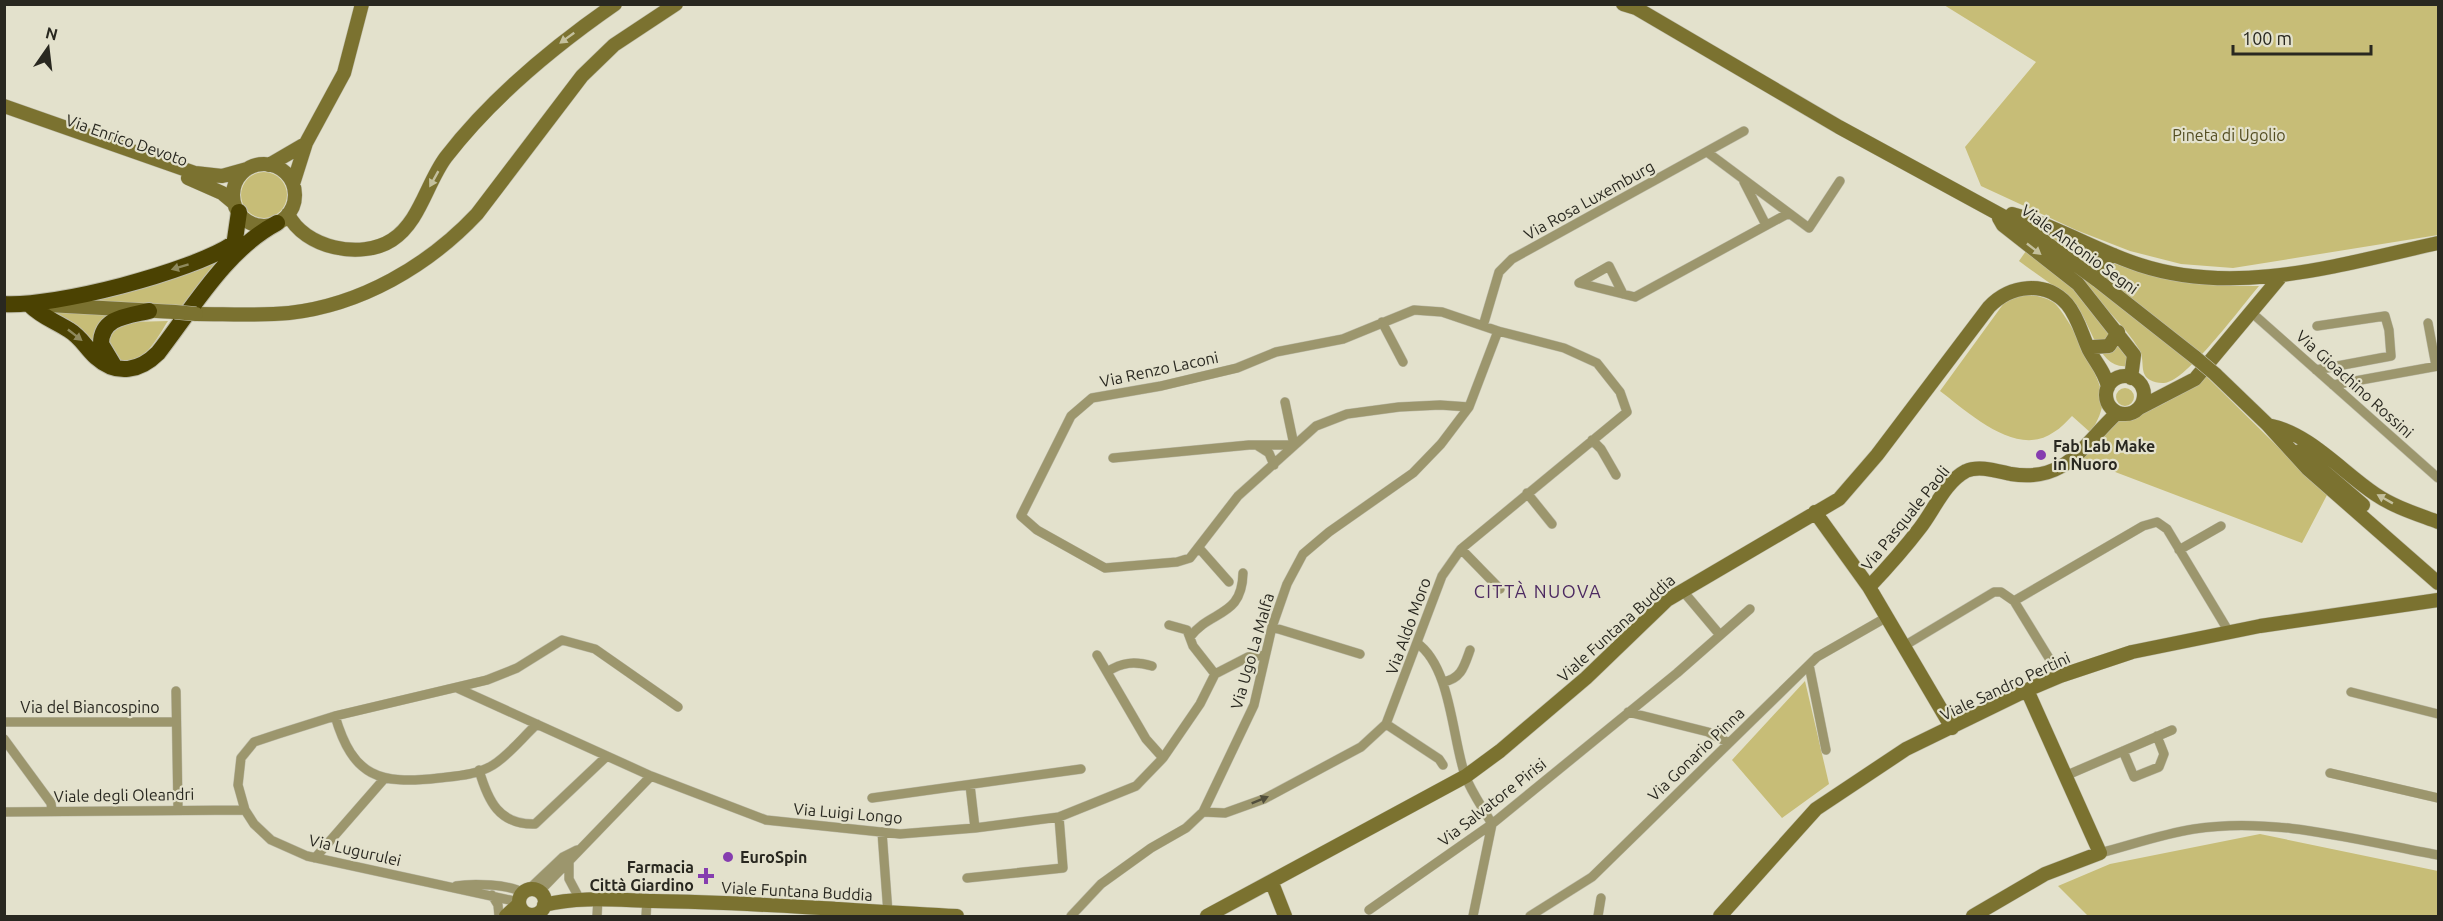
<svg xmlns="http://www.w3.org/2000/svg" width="2443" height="921" font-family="Ubuntu,sans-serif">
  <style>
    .green { fill: #c7bd77 }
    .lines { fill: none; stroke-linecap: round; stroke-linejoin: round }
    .street-casing { stroke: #bebcaa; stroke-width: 10 }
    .secondary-casing { stroke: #bebcaa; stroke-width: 15 }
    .highway-casing { stroke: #bebcaa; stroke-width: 18 }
    .street { stroke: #9c966d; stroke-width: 9 }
    .secondary { stroke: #7b7230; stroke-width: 14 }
    .highway { stroke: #4b4202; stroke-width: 16 }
    .secondary-bridge-casing { stroke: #bebcaa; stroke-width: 15; stroke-linecap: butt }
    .secondary-bridge { stroke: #7b7230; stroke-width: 14 }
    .oneway { fill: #c4c09d }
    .oneway2 { fill: #8f8a5d }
    .oneway3 { fill: #514e3b }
    .poi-dot { fill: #863daf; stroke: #e3e1cc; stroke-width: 2 }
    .labels { text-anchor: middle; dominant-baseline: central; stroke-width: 4.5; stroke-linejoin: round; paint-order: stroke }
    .park-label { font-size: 16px; fill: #544e22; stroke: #e3e1cc }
    .street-label { font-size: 16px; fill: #292820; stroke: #e3e1cc }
    .poi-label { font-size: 16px; font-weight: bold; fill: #292820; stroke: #e3e1cc; text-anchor: start }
    .neighbourhood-label { font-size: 18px; letter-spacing: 1.5px; fill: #4c2961; stroke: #e3e1cc }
  </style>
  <rect width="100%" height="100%" fill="#e3e1cc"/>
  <path class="green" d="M1944 5H2438V235L2233 268 2181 264 2130 251 2076 230 1981 186 1965 147 2036 62Z
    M241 195a23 23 0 1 1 46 0a23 23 0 1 1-46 0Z
    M2045 231 2096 251 2090 265 2043 232Z
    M2026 251 2069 283 2130 358 2128 366C2098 371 2091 321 2075 305 2059 288 2037 275 2019 261Z
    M217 260 183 306 80 302Z
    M2110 262C2158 279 2208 287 2259 286 2242 306 2190 376 2168 382 2164 384 2155 383 2150 380 2139 374 2145 361 2140 351 2126 325 2085 288 2064 266L2065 263 2103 271Z
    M2026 295C2036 295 2044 297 2053 302 2066 311 2102 381 2103 398 2103 411 2097 421 2091 433L2072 416C2066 422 2061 428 2054 432 2017 459 1968 412 1940 391L2004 303 2012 297Z
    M51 312 109 314 99 350Z
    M168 321C158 336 142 370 120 360 107 355 109 343 110 331L130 322Z
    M2204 374 2327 495 2302 543 2081 459 2115 421 2132 412 2161 405 2177 396Z
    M2116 397a9 9 0 1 1 18 0a9 9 0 1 1-18 0Z
    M1805 681 1829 784 1782 818 1732 760Z
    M2260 834 2438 871V916H2088L2058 886 2110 864Z"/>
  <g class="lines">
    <defs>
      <path id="street" d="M1707 152 1809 228 1840 181
        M1744 182 1766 225
        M1579 283 1635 297 1789 213
        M1579 283 1609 266 1623 294
        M2251 312 2438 478
        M1382 322 1403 362
        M2428 323 2436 366
        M1483 326 1499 272 1512 259 1744 131
        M2316 370 2391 356 2389 330 2385 316 2317 326
        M2333 385 2438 366
        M1592 440 1601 449 1616 475
        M1258 446 1269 453 1274 465
        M1113 458 1249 445H1294L1285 402
        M1527 493 1552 524
        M1199 548 1229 582
        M1461 549 1500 589
        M2179 550 2221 526
        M1682 590 1720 635
        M2014 601 2143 526 2157 522 2167 529 2229 632
        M1169 625 1187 630 1193 646 1215 674
        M1272 627 1360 654
        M1190 637C1211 609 1242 618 1243 573
        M1417 643C1451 667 1452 738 1465 775 1471 792 1483 808 1492 824L1473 916
        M1904 646 1994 592H2001L2014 601 2060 676
        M1097 655 1146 739 1163 758
        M1809 665 1826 750
        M1107 672C1122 662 1135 661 1152 666
        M1443 682C1461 679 1464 667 1470 650
        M457 688 651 776 766 820 900 834 975 828 1059 817 1136 786 1163 758 1200 704 1215 674 1248 657 1265 655
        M176 691 178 809
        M2351 692 2438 714
        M1628 712 1708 732 1729 743
        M335 716C353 777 379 785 439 778 456 776 477 775 493 765 509 755 523 737 537 724
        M4 722H176
        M1386 724 1439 759 1443 765
        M4 739 51 803 52 811
        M2123 751 2134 777 2159 767 2164 754 2157 736
        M479 770C488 801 499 825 535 824L607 756
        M2330 773 2438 798
        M2065 776 2172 730
        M970 785 975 828
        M872 798 1081 769
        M4 812 245 810
        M1203 812 1225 813 1264 799 1361 747 1386 724 1442 576 1461 549 1627 412 1620 392 1597 363 1564 348 1498 331 1442 312 1414 310 1343 339 1276 352 1237 368 1161 386 1092 398 1071 416 1021 516 1037 530 1105 568 1177 562 1190 558 1238 496 1316 426 1347 414 1399 407 1440 405 1469 407
        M882 832 888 913
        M2100 853C2131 845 2162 834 2194 829 2274 816 2360 841 2438 855
        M315 858 384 779
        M569 862V879L577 894
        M967 878 1063 868 1059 817
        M456 886C472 883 510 884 523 893
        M527 891 563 857 577 850
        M539 892 651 776
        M492 895 498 905 499 916
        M519 902 307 856 271 840 254 824 245 810 238 785 241 758 254 742 278 734 335 716 487 680 517 668 562 640 595 649 678 707
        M1369 910 1492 824 1677 673 1750 609
        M597 916 598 898
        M646 916 647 900
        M1071 916 1101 884 1151 848 1186 828 1203 812 1254 705 1272 627 1287 584 1303 554 1329 532 1413 473 1441 444 1469 407 1498 331
        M1530 916 1592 877 1817 657 1887 617
        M1598 916 1601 898"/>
      <path id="secondary" d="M1623 4 1636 8 1839 127 2030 231 2097 280 2196 358
        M4 106 195 173 222 176 247 169
        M233 195a31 31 0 1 1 62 0a31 31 0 1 1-62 0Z
        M269 165 305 144
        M188 178 222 193 234 203
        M293 184 306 143 344 73 362 4
        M288 214C304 248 361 260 392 240 420 222 427 182 446 157 493 96 553 47 615 4
        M2012 214C2057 226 2097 251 2140 265 2238 297 2342 264 2438 243
        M1999 218 2003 225 2078 284 2134 355 2131 378
        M2097 280 2100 263 2114 255
        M48 305 175 312
        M196 314C227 314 258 316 289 313 361 305 428 266 477 214L582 76 614 45 676 4
        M2093 347 2109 346 2118 332
        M2215 374 2268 425 2308 469 2438 583
        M2106 395a19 19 0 1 1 38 0a19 19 0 1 1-38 0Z
        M2139 408 2195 379 2282 275
        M2268 425C2309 433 2341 471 2375 494 2394 507 2417 514 2438 522
        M2300 451 2363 505
        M1815 512 1869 587 1952 728
        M1869 587C1887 568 1904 549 1920 528 1934 510 1945 482 1966 471 1979 465 1997 471 2011 474 2066 483 2082 446 2116 414H2124
        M1272 883 1285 916
        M519 902a13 13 0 1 1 26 0a13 13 0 1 1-26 0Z
        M544 905C579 896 616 900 653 901 754 902 856 911 957 916
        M506 916 519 904
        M1207 916 1466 776 1500 751 1586 678 1667 600 1839 499 1877 455 1989 307C2010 285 2045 280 2067 304 2078 317 2082 335 2089 350 2096 363 2105 372 2108 387
        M1720 916 1816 809 1906 749 2027 690 2060 676 2132 652 2260 626 2438 600
        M1973 916 2045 874 2100 853 2027 690"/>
      <path id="highway" d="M233 253 239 212
        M4 304C56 307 190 272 233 244
        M30 305C42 317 55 321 69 330 81 337 86 348 96 357 117 376 140 371 158 353 193 308 226 250 277 223
        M113 364 101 344C101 317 128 316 149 311"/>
    </defs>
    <use href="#street" class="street-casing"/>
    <use href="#secondary" class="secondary-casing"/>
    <use href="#highway" class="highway-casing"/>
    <use href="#street" class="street"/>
    <use href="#secondary" class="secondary"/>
    <use href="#highway" class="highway"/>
    <defs>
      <path id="secondary-bridge" d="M175 312 196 314
        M2196 358 2215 374"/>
    </defs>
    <use href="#secondary-bridge" class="secondary-bridge-casing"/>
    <use href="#secondary-bridge" class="secondary-bridge"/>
  </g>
  <defs><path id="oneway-solid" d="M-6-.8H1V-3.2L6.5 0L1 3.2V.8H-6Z" transform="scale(1.5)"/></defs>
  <g class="oneway">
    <use href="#oneway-solid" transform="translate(567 38) rotate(144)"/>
    <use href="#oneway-solid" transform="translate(434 179) rotate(119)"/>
    <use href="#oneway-solid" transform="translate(2034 249) rotate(38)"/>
    <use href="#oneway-solid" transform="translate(2385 499) rotate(-151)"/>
  </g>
  <g class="oneway2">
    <use href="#oneway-solid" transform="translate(180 267) rotate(163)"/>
    <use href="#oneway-solid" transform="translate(75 335) rotate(38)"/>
  </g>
  <use class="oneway3" href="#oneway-solid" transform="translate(1260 800) rotate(-22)"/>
  <g class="poi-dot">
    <circle cx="2041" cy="455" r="6"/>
    <circle cx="728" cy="857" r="6"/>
    <path d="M703 867h6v6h6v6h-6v6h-6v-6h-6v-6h6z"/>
  </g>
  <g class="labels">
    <g class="park-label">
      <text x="2229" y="135">Pineta di Ugolio</text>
    </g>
    <g class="street-label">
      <text transform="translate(127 140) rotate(19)">Via Enrico Devoto</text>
      <text transform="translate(1589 200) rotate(-29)">Via Rosa Luxemburg</text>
      <text transform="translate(2080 249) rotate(36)">Viale Antonio Segni</text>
      <text transform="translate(1159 369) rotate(-12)">Via Renzo Laconi</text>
      <text transform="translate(2355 384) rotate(42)">Via Gioachino Rossini</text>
      <text transform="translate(1905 518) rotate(-51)">Via Pasquale Paoli</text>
      <text transform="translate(1408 626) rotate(-70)">Via Aldo Moro</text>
      <text transform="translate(1616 628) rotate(-42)">Viale Funtana Buddia</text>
      <text transform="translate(1252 651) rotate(-74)">Via Ugo La Malfa</text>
      <text transform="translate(2005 686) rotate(-25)">Viale Sandro Pertini</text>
      <text x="90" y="707">Via del Biancospino</text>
      <text transform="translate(1696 754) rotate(-44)">Via Gonario Pinna</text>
      <text transform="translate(124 795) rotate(-1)">Viale degli Oleandri</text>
      <text transform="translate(1492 802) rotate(-38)">Via Salvatore Pirisi</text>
      <text transform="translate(848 813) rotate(5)">Via Luigi Longo</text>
      <text transform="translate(355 850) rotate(13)">Via Lugurulei</text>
      <text transform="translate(797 891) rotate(3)">Viale Funtana Buddia</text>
    </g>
    <g class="poi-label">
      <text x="2053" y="446">Fab Lab Make<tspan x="2053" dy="18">in Nuoro</tspan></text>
      <text x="740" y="857">EuroSpin</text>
      <text x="694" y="867" text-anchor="end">Farmacia<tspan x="694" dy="18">Città Giardino</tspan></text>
    </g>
    <g class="neighbourhood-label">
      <text x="1538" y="591">CITTÀ NUOVA</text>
    </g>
  </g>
  <rect width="2443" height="921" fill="none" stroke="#292820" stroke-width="12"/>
  <g transform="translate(48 48) rotate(14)" stroke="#e3e1cc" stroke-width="4.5" paint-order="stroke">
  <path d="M0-4.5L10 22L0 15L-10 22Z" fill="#292820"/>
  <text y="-9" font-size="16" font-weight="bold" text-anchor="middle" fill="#292820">N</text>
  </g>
  <path d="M2233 45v9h138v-9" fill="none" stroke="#292820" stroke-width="3"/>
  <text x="2242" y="45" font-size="18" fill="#292820" stroke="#e3e1cc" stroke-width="4.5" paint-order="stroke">100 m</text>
</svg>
